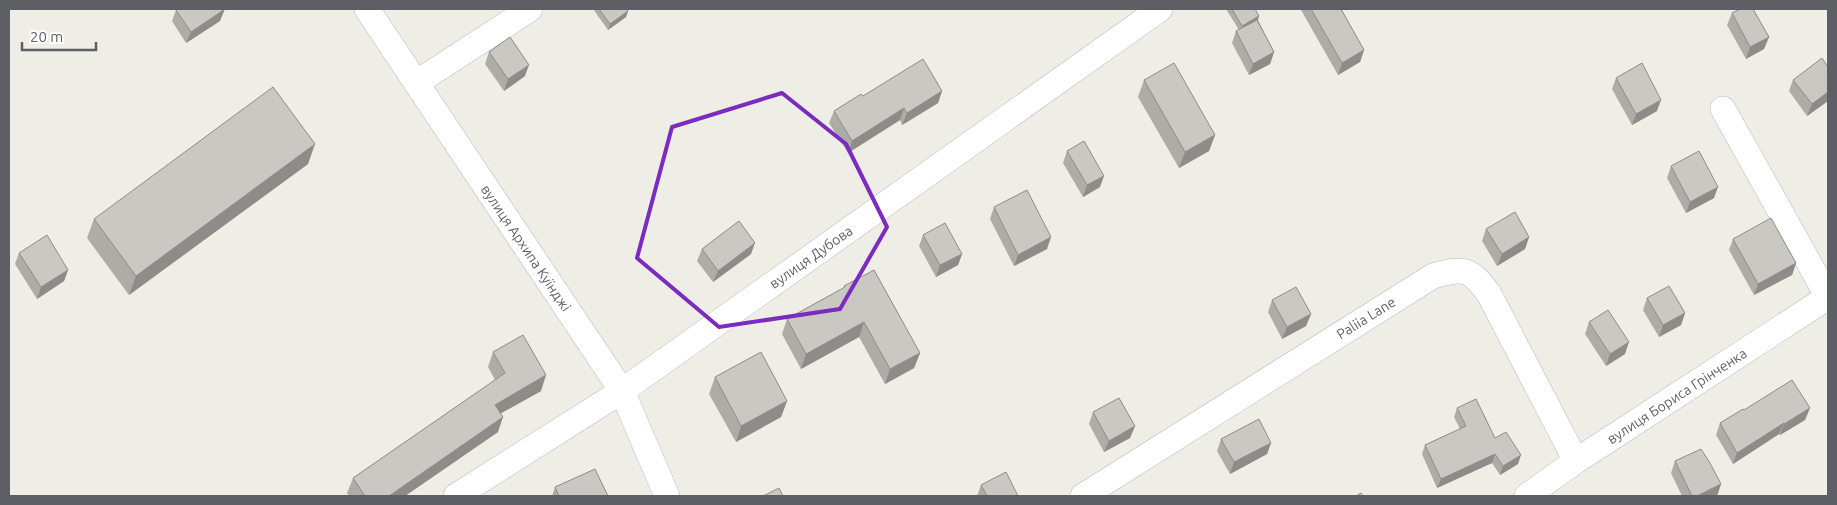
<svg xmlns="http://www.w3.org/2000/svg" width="1837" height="505" font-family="Ubuntu,sans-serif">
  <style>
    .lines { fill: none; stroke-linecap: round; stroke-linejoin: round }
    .minor-casing { stroke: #b8b9be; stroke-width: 26 }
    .minor { stroke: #fff; stroke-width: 25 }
    .wall { fill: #aeaca7 }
    .shaded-wall { fill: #8d8c88 }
    .building { fill: #cac8c2; stroke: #8d8c88 }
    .marked { fill: none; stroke: #7b2cbf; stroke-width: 4; stroke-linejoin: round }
    .labels { text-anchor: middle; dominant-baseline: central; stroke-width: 4; stroke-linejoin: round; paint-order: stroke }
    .street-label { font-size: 14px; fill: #5d5f64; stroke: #fff }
  </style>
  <rect width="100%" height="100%" fill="#eeeee6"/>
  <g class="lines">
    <defs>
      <path id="minor" d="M367 9 622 391 667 496
        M416 83 530 9
        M1723 109 1828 297
        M456 496 622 391 1160 9
        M1083 496 1433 276C1464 267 1470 268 1489 294L1576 461
        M1527 496 1576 461 1828 297"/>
    </defs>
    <use href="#minor" class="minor-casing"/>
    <use href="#minor" class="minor"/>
  </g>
  <path class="wall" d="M593 9H626L628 11 626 17 608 30Z
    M1226 9H1255L1259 16 1258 20 1274 52 1270 64 1249 75 1232 43 1236 31 1239 30Z
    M1302 9H1341L1364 50 1360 62 1338 75 1301 10Z
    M176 10 220 21 186 43 172 21Z
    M1732 13 1769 37 1764 49 1746 59 1727 25Z
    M489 52 525 76 504 91 485 64Z
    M1828 67V101L1807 116 1789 91 1793 80Z
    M1616 78 1657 111 1632 125 1612 89Z
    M1144 80 1215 135 1209 151 1179 168 1138 97Z
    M942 91 938 103 902 125 900 120 848 153 829 123 834 111Z
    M1067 151 1100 187 1083 197 1063 163Z
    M308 164 129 295 87 238 94 219Z
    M1671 166 1714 198 1686 213 1667 178Z
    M994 207 1047 249 1014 266 990 219Z
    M1486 229 1529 237 1525 249 1497 266 1482 241Z
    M923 235 962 254 958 265 936 277 919 246Z
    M1733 239 1796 263 1792 275 1754 295 1729 250Z
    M702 249 751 254 713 282 697 261Z
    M19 253 68 270 64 281 37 299 15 264Z
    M844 286 920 353 914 368 885 384 859 337 801 369 782 334 787 319 844 288Z
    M1647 298 1685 313 1681 325 1659 337 1643 310Z
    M1272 300 1311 314 1306 326 1282 339 1268 312Z
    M1589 322 1625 354 1606 366 1585 334Z
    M493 352 541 391 501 413 498 432 405 496H349L347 493 353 478 495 380 488 367Z
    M715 377 787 401 781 417 736 442 709 394Z
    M1457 408 1495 438 1518 464 1500 475 1492 463 1437 488 1422 454 1425 445 1460 429 1454 417Z
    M1810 408 1805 420 1780 435 1779 434 1733 464 1716 435 1720 423 1744 410Z
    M1093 412 1135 426 1130 438 1104 452 1089 424Z
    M1221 439 1271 443 1267 454 1230 474 1217 451Z
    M1675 461 1721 484 1717 496H1682L1671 473Z
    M981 485 1018 496H977Z
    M555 487 608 496H552Z"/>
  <path class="shaded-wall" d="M225 9 220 21 186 43 191 32Z
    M628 11 626 17 608 30 610 24Z
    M1259 16 1257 22 1240 32 1242 26Z
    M1769 37 1764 49 1746 59 1750 47Z
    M1364 50 1360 62 1338 75 1342 63Z
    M1274 52 1270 64 1249 75 1253 64Z
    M529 65 525 76 504 91 508 79Z
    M942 91 938 103 902 125 907 113Z
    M1828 92V101L1807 116 1812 104Z
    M1661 100 1657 111 1632 125 1636 114Z
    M904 108 900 120 848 153 852 141Z
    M1215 135 1209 151 1179 168 1185 152Z
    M315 144 308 164 129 295 136 276Z
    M1104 176 1100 187 1083 197 1087 185Z
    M1718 187 1714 198 1686 213 1690 202Z
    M1051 237 1047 249 1014 266 1018 255Z
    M1529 237 1525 249 1497 266 1502 254Z
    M755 243 751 254 713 282 718 271Z
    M962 254 958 265 936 277 940 265Z
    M1796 263 1792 275 1754 295 1758 284Z
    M68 270 64 281 37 299 41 287Z
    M1685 313 1681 325 1659 337 1663 325Z
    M1311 314 1306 326 1282 339 1287 327Z
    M864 322 859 337 801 369 806 354Z
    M1629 342 1625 354 1606 366 1610 354Z
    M920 353 914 368 885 384 890 369Z
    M546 375 541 391 489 420 495 405Z
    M787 401 781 417 736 442 741 426Z
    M1810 408 1805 420 1780 435 1784 424Z
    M503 417 498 432 405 496H389Z
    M1784 423 1779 434 1733 464 1737 453Z
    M1135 426 1130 438 1104 452 1109 441Z
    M1271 443 1267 454 1230 474 1234 462Z
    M1495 454 1492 463 1437 488 1441 479Z
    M1521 455 1518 464 1500 475 1503 466Z
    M1721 484 1717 496H1697Z"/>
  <path class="building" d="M177 9H225L191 32 176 10Z
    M599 9H626L628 11 610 24Z
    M1232 9H1255L1259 16 1242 26Z
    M1311 9H1341L1364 50 1342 63Z
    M1740 9H1753L1769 37 1750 47 1732 13Z
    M1257 20 1274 52 1253 64 1236 31Z
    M510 37 529 65 508 79 489 52Z
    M1822 58 1828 67V92L1812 104 1793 80Z
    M923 59 942 91 907 113 904 108 852 141 834 111 861 94 863 96Z
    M1174 63 1215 135 1185 152 1144 80Z
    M1642 63 1661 100 1636 114 1616 78Z
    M273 87 315 144 136 276 94 219Z
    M1084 141 1104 176 1087 185 1067 151Z
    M1699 151 1718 187 1690 202 1671 166Z
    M1027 190 1051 237 1018 255 994 207Z
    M1515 212 1529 237 1502 254 1486 229Z
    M1771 218 1796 263 1758 284 1733 239Z
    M739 221 755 243 718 271 702 249Z
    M945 223 962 254 940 265 923 235Z
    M47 235 68 270 41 287 19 253Z
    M874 270 920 353 890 369 864 322 806 354 787 319 845 287 844 286Z
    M1669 286 1685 313 1663 325 1647 298Z
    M1296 287 1311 314 1287 327 1272 300Z
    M1608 310 1629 342 1610 354 1589 322Z
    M523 335 546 375 495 405 503 417 389 496H365L353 478 505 373 493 352Z
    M761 352 787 401 741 426 715 377Z
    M1792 380 1810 408 1784 424V423L1737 453 1720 423 1743 409 1744 410Z
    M1119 398 1135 426 1109 441 1093 412Z
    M1476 399 1495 438 1506 432 1521 455 1503 466 1495 454 1441 479 1425 445 1466 426 1457 408Z
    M1259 419 1271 443 1234 462 1221 439Z
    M1701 449 1710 463 1721 484 1697 496H1692L1675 461Z
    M595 469 608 496H559L555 487Z
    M1006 472 1018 496H987L981 485Z
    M779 488 783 496H763Z
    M1361 493 1363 496H1356Z"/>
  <path class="marked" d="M782 93 846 144 887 227 840 309 719 327 637 258 672 127Z"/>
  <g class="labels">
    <g class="street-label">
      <text transform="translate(526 248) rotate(56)">вулиця Архипа Куїнджі</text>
      <text transform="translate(811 257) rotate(-35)">вулиця Дубова</text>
      <text transform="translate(1366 318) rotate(-32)">Paliia Lane</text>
      <text transform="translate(1677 396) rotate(-33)">вулиця Бориса Грінченка</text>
    </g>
  </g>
  <rect width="1837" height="505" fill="none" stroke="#5d5f64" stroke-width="20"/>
  <path d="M22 42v8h74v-8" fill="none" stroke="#5d5f64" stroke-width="2.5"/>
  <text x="30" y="42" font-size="15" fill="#5d5f64" stroke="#ffffff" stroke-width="4" paint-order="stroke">20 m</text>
</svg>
